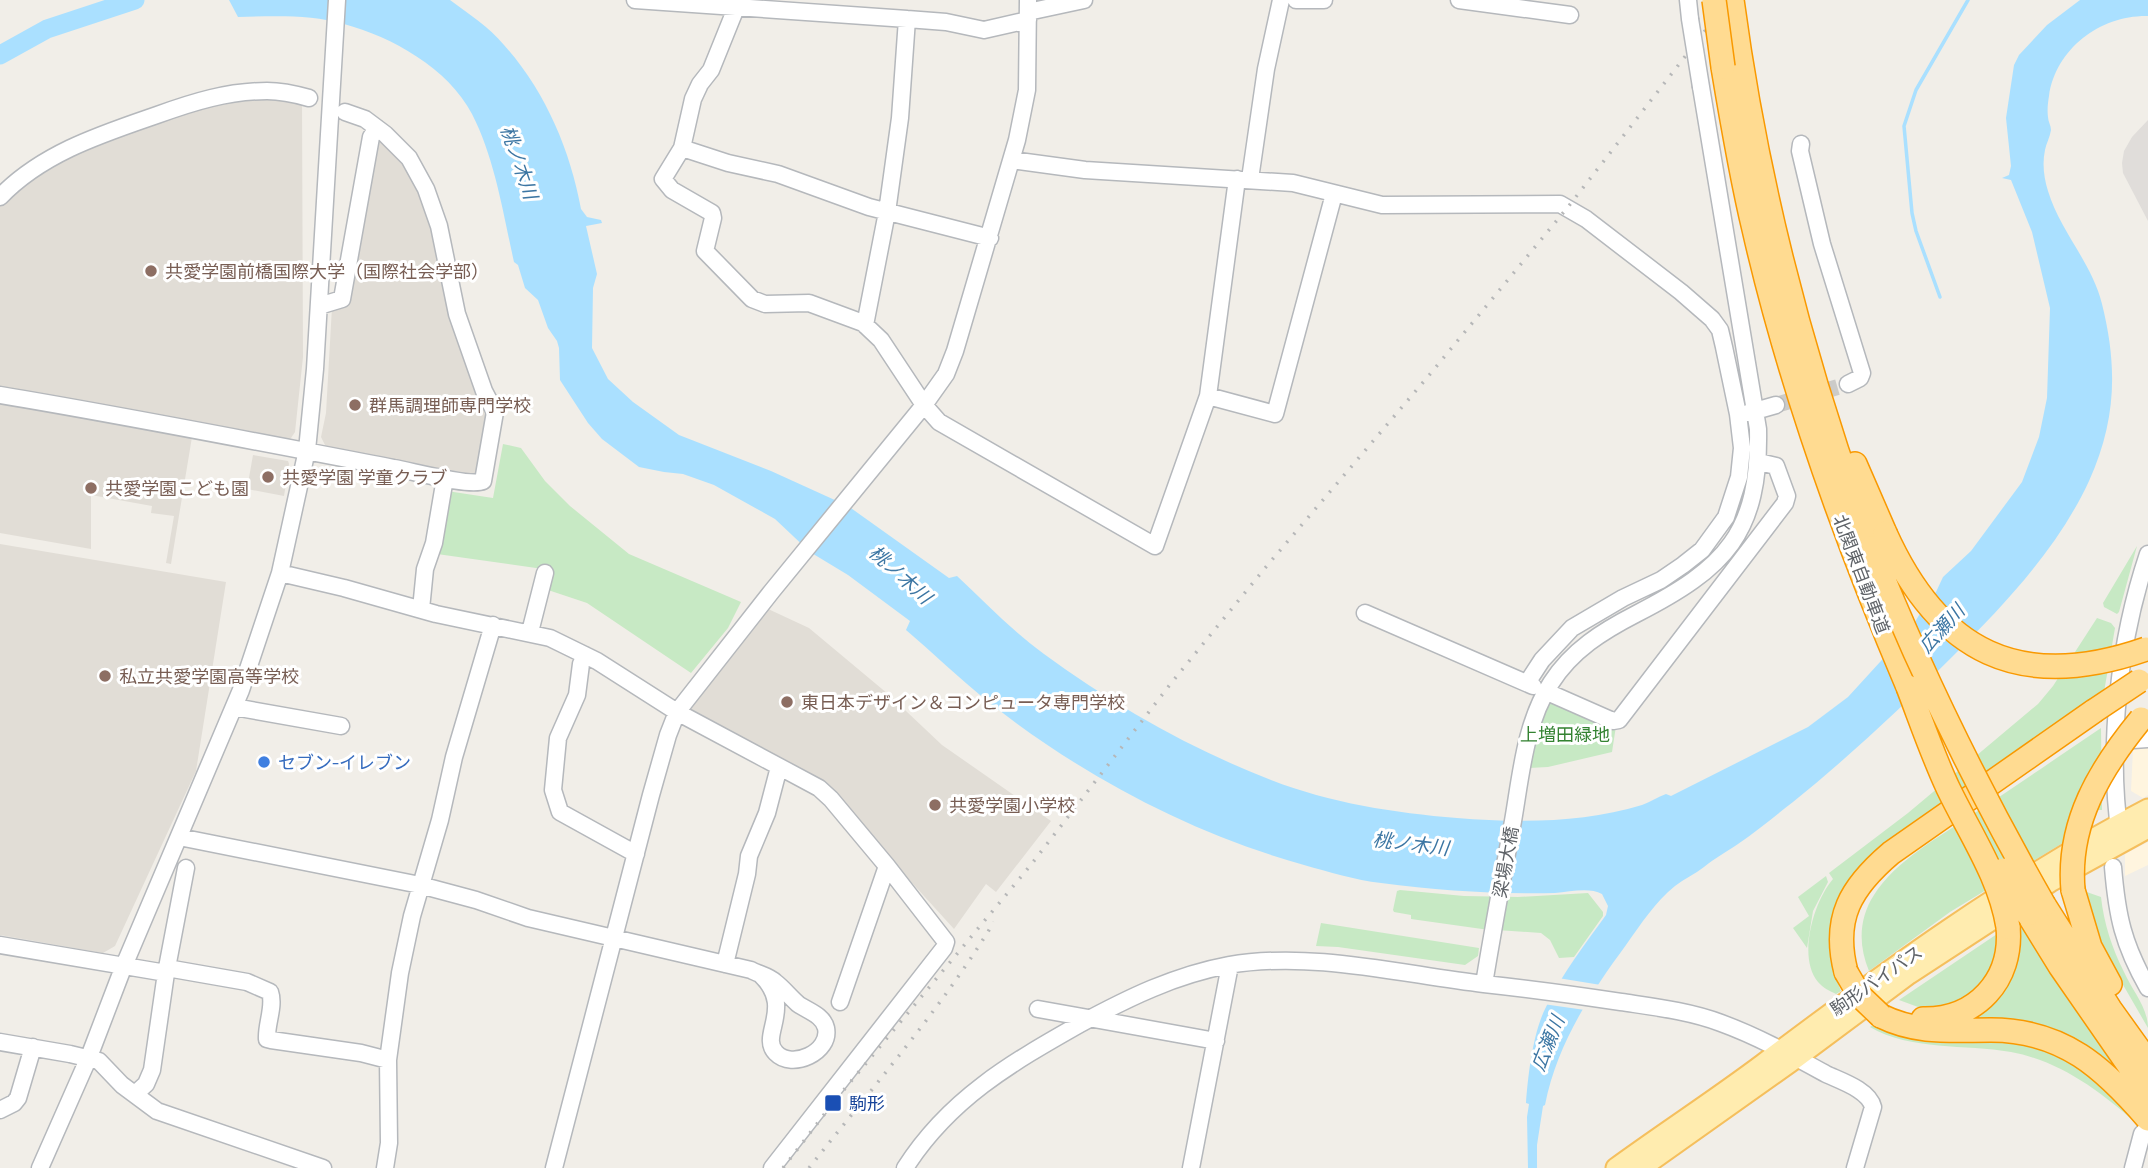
<svg xmlns="http://www.w3.org/2000/svg" width="2148" height="1168" font-family="Barlow,'Noto Sans JP',sans-serif">
  <style>
    .commercial { fill: #fff5df }
    .industrial { fill: #e0ddda }
    .education { fill: #e1ddd6 }
    .green { fill: #c7e9c4 }
    .water { fill: #aae0ff }
    .pier { fill: #f1eee8 }
    .lines { fill: none; stroke-linecap: round; stroke-linejoin: round }
    .stream { stroke: #aae0ff; stroke-width: 3.5 }
    .river { stroke: #aae0ff; stroke-width: 19 }
    .minor-tunnel { stroke: #cccbc8; stroke-width: 16; stroke-dasharray: 16 8; stroke-linecap: butt }
    .minor-casing { stroke: #b5b8bc; stroke-width: 19 }
    .major-casing { stroke: #f5bf5d; stroke-width: 23 }
    .highway-casing { stroke: #f99900; stroke-width: 26 }
    .minor { stroke: #fff; stroke-width: 16 }
    .major { stroke: #ffecaf; stroke-width: 19 }
    .highway { stroke: #ffdb91; stroke-width: 23 }
    .rail { stroke: #b6b7b8; stroke-width: 3.5; stroke-dasharray: 2 9; stroke-linecap: butt }
    .minor-bridge-casing { stroke: #b5b8bc; stroke-width: 19; stroke-linecap: butt }
    .highway-bridge-casing { stroke: #f99900; stroke-width: 26; stroke-linecap: butt }
    .minor-bridge { stroke: #fff; stroke-width: 16 }
    .highway-bridge { stroke: #ffdb91; stroke-width: 23 }
    .education-dot { fill: #8d6e63; stroke: #fff; stroke-width: 2.5 }
    .shop-dot { fill: #3f7fe0; stroke: #fff; stroke-width: 2.5 }
    .transit-dot { fill: #1a4fb4; stroke: #fff; stroke-width: 2.5 }
    .labels { text-anchor: middle; dominant-baseline: central; stroke-width: 6; stroke-linejoin: round; paint-order: stroke }
    .education-label { font-size: 18px; fill: #785e54; stroke: #fff; text-anchor: start }
    .street-label { font-size: 18px; fill: #5f6368; stroke: #fff }
    .park-label { font-size: 18px; fill: #348332; stroke: #fff }
    .shop-label { font-size: 18px; fill: #366cbe; stroke: #fff; text-anchor: start }
    .transit-label { font-size: 18px; fill: #164399; stroke: #fff; text-anchor: start }
    .water-label { font-size: 19px; font-style: italic; fill: #3c76a3; stroke: #fff }
  </style>
  <rect width="100%" height="100%" fill="#f1eee8"/>
  <path class="commercial" d="M2139 744 2148 745V795L2143 798 2131 791 2133 749Z
    M2148 842V865L2125 876V854Z"/>
  <path class="industrial" d="M2148 120V221L2123 173 2122 163 2124 151 2132 137Z"/>
  <path class="education" d="M275 95 302 101 303 357 295 432 291 438 286 441 0 390V203L37 173 71 154 174 111Z
    M382 140 411 171 422 192 492 413 480 476 326 447 321 437 326 413 332 307 375 141Z
    M0 402 192 437 171 564 166 563 174 516 151 513 152 506 91 495V549L0 533Z
    M253 455 288 461 289 464 284 496 247 489Z
    M0 544 226 582 196 771 115 946 103 953 0 935Z
    M766 608 809 628 888 694 942 745 1051 821 996 892 986 884 954 929 904 874 901 876 829 789 687 709Z"/>
  <path class="green" d="M503 444 521 448 545 481 570 506 629 554 741 602 728 628 691 673 587 603 545 589 550 570 437 554 447 491 493 498Z
    M2137 546 2119 612 2117 614 2104 607 2103 603Z
    M2097 618 2111 623 2115 628 2104 692C2057 725 2010 757 1963 790 1921 819 1866 847 1842 893 1824 927 1828 957 1841 991L1836 994C1830 991 1823 988 1818 982 1797 957 1814 901 1833 879L1829 873 1908 813 2038 704 2053 686Z
    M1551 698 1616 726 1612 752 1548 767 1529 768 1537 733Z
    M2101 728 2102 810H2090L2089 827 1950 912 1869 971C1858 945 1859 918 1874 895 1895 861 1941 836 1973 814 2016 786 2058 757 2101 728Z
    M1826 876 1828 882 1813 911 1807 948 1793 928 1809 916 1798 897Z
    M1400 890 1464 896 1518 897 1588 893 1603 912V916L1574 957 1559 958 1550 940 1541 933 1482 929 1411 919V915L1394 912 1393 910 1397 891Z
    M2081 890 2101 897C2104 924 2112 948 2124 972 2132 990 2148 1008 2148 1028L2111 964 2099 938 2094 933Z
    M2019 919 2066 996 2130 1085 1988 1022 1962 1018 1971 1013 2013 922Z
    M1321 923 1479 948 1478 956 1465 965 1338 947 1316 946Z
    M2000 932 1997 961 1976 995 1929 1011 1899 1000Z
    M1876 1023 2044 1047 2082 1067 2140 1119 2136 1123C2100 1091 2060 1061 2011 1052 1965 1044 1911 1051 1870 1027Z"/>
  <path class="water" d="M229 0H450C469 14 489 27 504 45 545 91 570 149 581 209L587 217 601 220 602 223 586 226 597 274 593 288 592 348 608 379 633 402 679 435 771 471 848 506 949 578 957 576C985 602 1012 631 1044 654 1113 705 1191 749 1271 780 1330 803 1395 813 1457 818 1518 823 1583 823 1642 805 1650 802 1658 797 1666 794L1671 796 1808 727 1848 697 1912 627 1928 600 1936 592 1943 577 1971 551 2022 482 2039 437 2047 398 2050 308 2032 232 2011 180 2002 178 2009 175 2011 166 2006 118 2014 65 2019 55 2047 25 2080 0H2148V16C2101 15 2056 48 2049 96 2048 102 2047 110 2048 117 2048 121 2051 126 2051 130 2050 137 2046 144 2045 150 2042 164 2044 178 2048 191 2060 231 2092 263 2102 304 2118 368 2116 421 2089 481 2058 548 2005 604 1953 656 1902 707 1850 756 1793 802 1775 816 1757 831 1738 844 1726 852 1715 858 1704 867 1695 874 1684 879 1675 886 1655 902 1641 924 1626 945 1590 994 1557 1044 1545 1105L1543 1106 1537 1145V1168H1528L1527 1117 1529 1104 1526 1103C1528 1075 1533 1032 1546 1007 1562 974 1585 944 1606 915L1608 906 1602 894C1589 887 1570 892 1555 893 1497 894 1439 891 1381 883 1355 880 1329 872 1304 865 1189 833 1079 774 986 700 959 678 933 653 906 630L910 621 848 575 810 552 775 519 714 485 683 474 664 472 639 467 602 439 588 423 560 380 559 348 557 341 548 328 538 300 525 288 518 265 514 262C503 213 495 159 472 114 448 68 392 37 344 24 310 14 273 16 238 17Z"/>
  <path class="pier" d="M1558 978 1601 985 1585 1010 1543 1004Z"/>
  <g class="lines">
    <path class="stream" d="M1940 297 1916 231 1912 213 1904 126 1916 90 1968 0"/>
    <path class="river" d="M0 55 47 29 135 0"/>
    <path class="minor-tunnel" d="M1776 405 1848 384"/>
    <defs>
      <path id="minor" d="M635 0 907 19 946 22 984 30 1028 20
        M1296 0H1324
        M1459 0 1570 15
        M1688 0 1690 19
        M736 8 711 70 700 84 693 99 682 148 663 179 672 190 712 213 713 218 705 251 752 299 765 304 809 303 863 323 881 340 924 405 939 422 1155 546 1208 396 1237 179
        M1028 12 1084 0
        M1801 144 1800 151 1822 244 1862 373 1860 378 1848 384
        M682 148 728 163 778 174 869 207 990 238
        M1011 160 1085 170 1293 183 1382 205 1560 204 1586 219 1681 292 1712 319 1720 330 1724 347 1738 414 1742 448 1739 477 1726 517 1702 550 1683 565 1661 580 1623 598 1572 628 1542 660 1527 683
        M1250 179 1266 69 1281 0
        M0 197C42 153 102 134 157 115 193 102 228 91 267 91 282 91 295 94 309 98
        M319 306 342 299 371 137 377 128
        M865 325 887 212 900 118 907 19
        M0 395C132 417 263 443 394 468 412 471 470 487 483 481L495 412 484 391 457 314 439 226 426 189 409 158 385 134 365 119 345 112
        M1208 396 1275 414 1334 194
        M1748 413 1776 405
        M280 573 344 588 436 614 550 638 597 661 677 712 819 788 831 799 887 866 946 942 944 948 772 1168
        M421 609 425 569 434 543 445 478
        M1365 613 1533 686
        M530 632 545 573
        M585 655 581 664 577 695 558 738 553 790 560 812 636 854
        M1554 695 1613 721 1619 720 1785 503 1787 496 1776 466 1759 462
        M234 707 341 726
        M2119 741 2148 739
        M2120 836C2107 746 2119 640 2148 554
        M179 837 420 885 476 900 528 918 751 970C758 974 769 976 775 982 783 988 790 997 798 1004 808 1011 823 1015 826 1028 831 1052 792 1070 776 1053 758 1035 796 1008 760 974
        M2113 867C2117 916 2123 944 2148 988
        M0 945 166 973
        M725 964 747 874 749 856 767 813 779 767
        M167 968 247 982 270 992C275 1006 266 1024 267 1039L271 1040 361 1053 388 1060
        M1484 984C1493 929 1503 875 1513 821 1521 775 1525 723 1551 683 1572 650 1603 631 1636 614 1726 568 1760 533 1758 429L1701 87
        M840 1002 887 866
        M1038 1009 1216 1041
        M0 1042 70 1054 99 1061 122 1085 157 1111 323 1168
        M135 1094 146 1084 152 1070 166 973 186 868
        M0 1110 14 1103 18 1098 33 1047
        M40 1168 89 1057 123 968 241 690 280 573 307 450 315 369 337 0
        M385 1168 389 1143 388 1060 400 973 412 916 440 820 454 757 493 625
        M554 1168 651 795 668 735 677 712 772 591 924 405 946 374 955 351 1017 140 1027 90 1028 0
        M905 1168C949 1099 1011 1063 1080 1024 1128 998 1175 975 1229 965 1313 951 1400 974 1484 984 1530 989 1575 995 1621 1002 1654 1007 1689 1011 1721 1023 1757 1036 1793 1056 1826 1074 1841 1081 1869 1090 1873 1107L1855 1168
        M1191 1168 1230 965
        M2133 1168 2142 1134 2148 1128"/>
      <path id="major" d="M1616 1168C1664 1133 1715 1100 1763 1064 1886 971 2011 880 2148 809
        M1641 1168 1796 1058 1909 974 2050 882 2148 828"/>
      <path id="highway" d="M1732 0C1757 188 1805 370 1871 548
        M1723 67C1732 121 1741 175 1754 229 1790 387 1845 539 1908 687
        M1855 464 1885 533
        M2073 890 2090 947 2110 984
        M2044 905 2110 1009 2148 1062
        M2028 914 2060 966 2148 1093
        M1846 972C1832 918 1851 887 1891 853L2094 711
        M1881 1016C1917 1034 1952 1030 1991 1030 2063 1030 2104 1068 2148 1119
        M1923 1019C1976 1020 2013 980 2008 927"/>
    </defs>
    <use href="#minor" class="minor-casing"/>
    <use href="#major" class="major-casing"/>
    <use href="#highway" class="highway-casing"/>
    <use href="#minor" class="minor"/>
    <use href="#major" class="major"/>
    <use href="#highway" class="highway"/>
    <path class="rail" d="M783 1168 833 1103 1030 866 1172 682 1265 568 1431 373 1568 207 1729 0
      M809 1168C872 1088 941 1009 994 922"/>
    <defs>
      <path id="minor-bridge" d="M1690 19 1701 87"/>
      <path id="highway-bridge" d="M1714 0 1723 67
        M1885 533C1939 653 2020 693 2146 649
        M1871 548C1920 672 1978 789 2044 905
        M1908 687C1921 721 1933 756 1948 788 1970 834 2000 877 2008 927
        M2094 711 2139 681
        M2003 870 2028 914
        M2073 890C2067 823 2100 769 2141 719
        M1846 972 1860 996 1881 1016"/>
    </defs>
    <use href="#minor-bridge" class="minor-bridge-casing"/>
    <use href="#highway-bridge" class="highway-bridge-casing"/>
    <use href="#minor-bridge" class="minor-bridge"/>
    <use href="#highway-bridge" class="highway-bridge"/>
  </g>
  <g class="education-dot">
    <circle cx="151" cy="271" r="7"/>
    <circle cx="355" cy="405" r="7"/>
    <circle cx="268" cy="477" r="7"/>
    <circle cx="91" cy="488" r="7"/>
    <circle cx="105" cy="676" r="7"/>
    <circle cx="787" cy="702" r="7"/>
    <circle cx="935" cy="805" r="7"/>
  </g>
  <circle class="shop-dot" cx="264" cy="762" r="7"/>
  <rect class="transit-dot" x="824" y="1094" width="18" height="18" rx="3.5"/>
  <g class="labels">
    <g class="education-label">
      <text x="165" y="271">共愛学園前橋国際大学（国際社会学部）</text>
      <text x="369" y="405">群馬調理師専門学校</text>
      <text x="282" y="477">共愛学園 学童クラブ</text>
      <text x="105" y="488">共愛学園こども園</text>
      <text x="119" y="676">私立共愛学園高等学校</text>
      <text x="801" y="702">東日本デザイン＆コンピュータ専門学校</text>
      <text x="949" y="805">共愛学園小学校</text>
    </g>
    <g class="street-label">
      <text transform="translate(1862 574) rotate(69)">北関東自動車道</text>
      <text transform="translate(1505 862) rotate(-80)">梁場大橋</text>
      <text transform="translate(1876 980) rotate(-35)">駒形バイパス</text>
    </g>
    <g class="park-label">
      <text x="1565" y="734">上増田緑地</text>
    </g>
    <g class="shop-label">
      <text x="278" y="762">セブン-イレブン</text>
    </g>
    <g class="transit-label">
      <text x="849" y="1103">駒形</text>
    </g>
    <g class="water-label">
      <text transform="translate(520 162) rotate(71)">桃ノ木川</text>
      <text transform="translate(901 574) rotate(42)">桃ノ木川</text>
      <text transform="translate(1941 628) rotate(-48)">広瀬川</text>
      <text transform="translate(1411 843) rotate(7)">桃ノ木川</text>
      <text transform="translate(1547 1043) rotate(-68)">広瀬川</text>
    </g>
  </g>
</svg>
